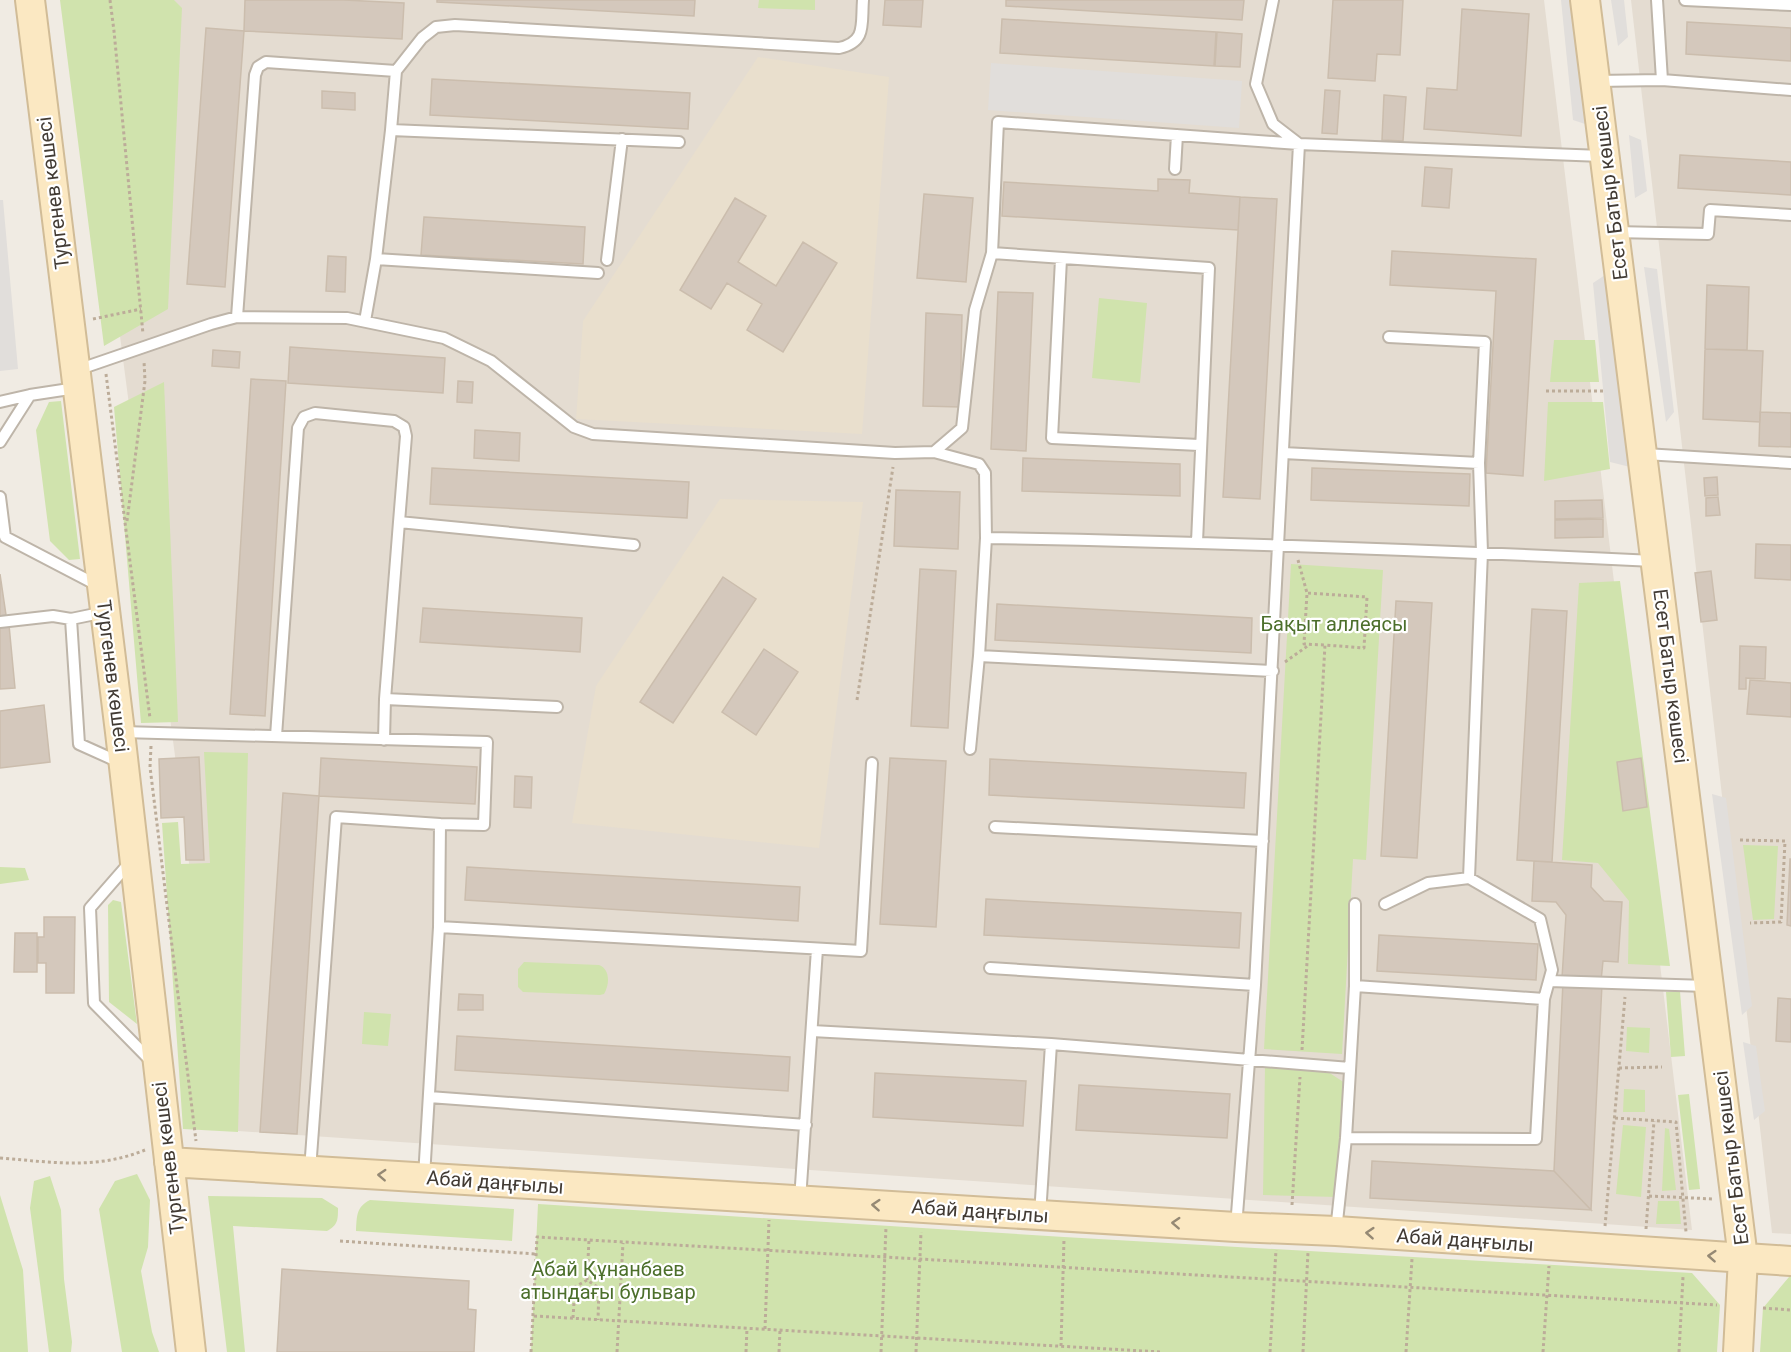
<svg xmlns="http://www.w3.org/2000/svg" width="1791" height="1352" font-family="Roboto,sans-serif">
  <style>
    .residential { fill: #e4dcd1 }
    .education { fill: #e9dfcd }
    .green { fill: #d0e3ad }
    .parking { fill: #e1dedb }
    .building { fill: #d4c8bc; stroke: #cbbdad; stroke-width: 1.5 }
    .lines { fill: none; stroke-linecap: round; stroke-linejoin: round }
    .lane-casing { stroke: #beb5a9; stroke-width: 14 }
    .secondary-casing { stroke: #d1bc97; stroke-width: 32 }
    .path { stroke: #bcac99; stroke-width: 3; stroke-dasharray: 3 3; stroke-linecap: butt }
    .lane { stroke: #fff; stroke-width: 10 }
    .secondary { stroke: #fbe8c2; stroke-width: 28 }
    .oneway { stroke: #958974 }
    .labels { text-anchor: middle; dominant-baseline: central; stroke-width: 4.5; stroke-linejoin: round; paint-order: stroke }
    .street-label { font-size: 20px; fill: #423b34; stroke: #fff }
    .park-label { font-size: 20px; fill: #4c6f2b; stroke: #fff }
  </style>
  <rect width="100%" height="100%" fill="#f0ebe3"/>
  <path class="residential" d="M76 0H1544L1692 1230 224 1130Z
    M1631 0H1791V1234L1772 1233Z"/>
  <path class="education" d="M758 57 889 77 862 434 576 419 583 321Z
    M720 499 863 502 819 848 572 823 596 686Z"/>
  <path class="green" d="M60 0H174L182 8 168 309 104 346Z
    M759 0H815V10L758 8Z
    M1099 298 1147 303 1140 383 1092 378Z
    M1554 340H1595L1599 382H1550Z
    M164 382 178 722 141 723 114 407Z
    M61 401 80 559 69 560 50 541 36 430 49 402Z
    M1548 402H1603L1610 469 1544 481Z
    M1291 564 1383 570 1366 860 1353 859 1342 1054 1264 1049Z
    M1620 581 1670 966 1628 964 1629 901 1598 863 1562 860 1579 583Z
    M204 752 248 753 238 1132 183 1129 162 823 178 822 181 864 210 863Z
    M1743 845 1778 846 1774 919 1753 920Z
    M0 867 25 868 29 880 0 884Z
    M113 900 121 902 137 1024 109 1002 108 905Z
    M524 962 599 965C610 969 610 984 604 994L600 995 523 992 518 987V969Z
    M1680 991 1685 1056 1671 1057 1666 992Z
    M364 1012 391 1014 388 1046 362 1044Z
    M1627 1027 1650 1028 1649 1053 1626 1051Z
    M1265 1066 1328 1072 1345 1083 1337 1197 1263 1195Z
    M1624 1089 1645 1090V1112H1623Z
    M1689 1094 1700 1189 1689 1190 1678 1095Z
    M1623 1125 1646 1127 1641 1197 1616 1194Z
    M1665 1128 1669 1129 1676 1190 1662 1191Z
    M137 1174 150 1200 148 1247 141 1271 152 1332 159 1352H122L99 1209 115 1181Z
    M50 1176 61 1210 64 1279 72 1342 71 1352H49L30 1208 34 1181Z
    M0 1195 23 1270 28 1352H0Z
    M208 1196 322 1198 338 1208C338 1220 338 1225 327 1231L233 1226 245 1352H227Z
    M370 1200 514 1209 512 1241 356 1231C357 1216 356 1207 370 1200Z
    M1658 1201H1679L1681 1224H1656Z
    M538 1204 1064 1237 1692 1273 1720 1305 1717 1352H531Z
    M1789 1277H1791V1352H1760L1763 1308Z"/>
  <path class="parking" d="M1561 0H1574L1588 125 1573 120Z
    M1611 0H1624L1628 37 1618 46Z
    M991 63 1242 81 1239 128 988 110Z
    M1629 135 1641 140 1647 191 1635 198Z
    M0 200H3L18 369 0 371Z
    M1644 267 1657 269 1674 412 1666 422Z
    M1611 271 1630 467 1610 462 1593 283Z
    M1712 794 1726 798 1752 1006 1742 1015Z
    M1743 1042 1756 1046 1765 1111 1754 1120Z"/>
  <path class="building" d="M245 0H344L404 3 402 39 244 31Z
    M437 0H695L694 16 437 2Z
    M885 0H923L921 27 883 25Z
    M1006 0H1244L1242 20 1006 6Z
    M1333 0H1403L1400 55 1377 54 1375 81 1328 78Z
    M1462 9 1529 14 1521 136 1424 129 1427 88 1457 90Z
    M1002 19 1216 32 1214 66 1000 53Z
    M1687 22 1791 28V61L1686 54Z
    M206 28 244 31 225 287 187 284Z
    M1217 32 1242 34 1240 67 1215 66Z
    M432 79 690 93 688 129 430 115Z
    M1325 90 1340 91 1337 134 1322 133Z
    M322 91 355 93V110L322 108Z
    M1384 95 1406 97 1403 141 1382 140Z
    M1680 155 1791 162V195L1678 188Z
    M1425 167 1452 169 1449 208 1422 206Z
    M1158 179 1190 180 1189 193 1240 197 1238 230 1002 216 1004 182 1158 191Z
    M924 194 973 198 966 282 917 278Z
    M1240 197 1277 199 1260 499 1223 497Z
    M735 198 766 216 738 262 776 286 803 242 837 263 783 352 747 330 762 304 727 283 711 309 680 290Z
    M424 217 585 227 583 264 421 255Z
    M1392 251 1536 259 1523 476 1486 473 1496 291 1390 285Z
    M328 256 346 257 345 292 326 291Z
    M1707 285 1749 287 1747 350 1705 349Z
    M998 292 1033 293 1026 451 991 449Z
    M926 313 962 315 960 407 923 406Z
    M290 347 445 358 443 393 288 383Z
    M1705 349 1763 351 1760 422 1703 419Z
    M213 350 240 352 239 368 212 366Z
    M251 379 286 381 265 716 230 714Z
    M458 381 473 382 472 403 457 402Z
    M1760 412 1791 413V447L1759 446Z
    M475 430 520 433 519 461 474 458Z
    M1023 458 1180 464V496L1022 491Z
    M432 468 689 482 687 518 430 504Z
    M1312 468 1470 474 1469 506 1311 500Z
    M1717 477 1718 495 1705 496 1704 478Z
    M896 490 960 492 958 549 894 546Z
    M1718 497 1720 515 1706 516V498Z
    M1602 500 1603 518 1555 519V501Z
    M1603 519V537L1555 538V520Z
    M1756 544 1791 545V580L1755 578Z
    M920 569 956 571 948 728 911 726Z
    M1711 571 1717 620 1701 622 1695 573Z
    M0 574 6 615 0 616Z
    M723 577 756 599 673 723 640 702Z
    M1396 601 1432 603 1417 858 1381 856Z
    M997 604 1252 618 1251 653 995 640Z
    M423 608 582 618 580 652 420 642Z
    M1532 609 1567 611 1552 862 1517 860Z
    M9 625 15 688 0 689V626Z
    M1740 646 1766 647 1765 679 1746 678V689H1739Z
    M764 649 798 672 756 735 722 712Z
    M1750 680 1791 683V717L1747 714Z
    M44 705 50 762 0 768V711Z
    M199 757 204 860H186L184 817 161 818 159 759Z
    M321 758 477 767 475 804 319 796Z
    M890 758 946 761 936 927 880 924Z
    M1641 758 1647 807 1623 811 1617 762Z
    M990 759 1246 773 1244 808 989 795Z
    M515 776 532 777 531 808 514 807Z
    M283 793 319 796 297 1134 260 1132Z
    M1790 859H1791V926L1787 925Z
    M1534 861 1592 865 1591 887 1604 901 1622 902 1618 962 1603 961 1601 981 1562 978 1566 915 1556 902 1532 901Z
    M467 867 800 887 798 921 465 900Z
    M986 899 1241 913 1239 948 984 935Z
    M44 917H75L74 993H46V963H38V937H44Z
    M15 933H37V972H14Z
    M1379 935 1538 944 1536 980 1377 971Z
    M1563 982 1602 984 1591 1210 1554 1171Z
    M459 994 483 995V1010H458Z
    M1778 998 1791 999V1042L1776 1041Z
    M457 1036 790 1057 788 1091 455 1070Z
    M875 1073 1026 1081 1023 1126 873 1117Z
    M1079 1085 1230 1094 1227 1138 1076 1130Z
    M1372 1161 1554 1171 1591 1210 1370 1198Z
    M282 1269 469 1281 468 1309 476 1310 474 1352H277Z"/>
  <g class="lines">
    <defs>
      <path id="lane" d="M1657 0 1662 80
        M1685 0 1791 5
        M396 71 422 38 436 27 455 25 839 48C867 42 861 24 863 0
        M1596 81 1662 80 1791 90
        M1175 169 1177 135
        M1614 232 1708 234 1710 210 1791 215
        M992 253 1209 268 1197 542
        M376 259 598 273
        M1061 259 1052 438 1199 445
        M607 260 622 139
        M237 317 255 75 258 67 266 62 396 71 391 130
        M365 321 376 259 391 130 679 142
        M1389 337 1485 342 1479 463 1482 552 1469 878
        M77 370 211 324 237 317 347 318 444 338 491 361 574 427 593 434 895 453 934 452 979 464 985 473 986 538 979 656 970 749
        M0 402 30 395
        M0 442 30 395 76 388
        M934 452 962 428 975 310 992 253 998 122 1299 144 1602 156
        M1283 453 1479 463
        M1645 454 1791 463
        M0 497 5 537 99 586
        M986 538C1209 542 1431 550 1654 561
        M105 612 71 619 79 744 119 762
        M0 622 53 616 71 619
        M979 656 1273 671
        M385 699 557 707
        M122 732 487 742 484 825 440 824 439 927 424 1177
        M276 736 298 428 304 417 315 413 394 421 404 427 406 436 399 522
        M384 740 385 699 399 522 634 545
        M995 827 1263 841
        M131 861 90 908 94 1003 152 1062
        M439 927 861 951 872 763
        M990 968 1255 985
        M1549 981 1707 986
        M1355 986 1544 999
        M812 1031 1051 1044 1350 1068
        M429 1097 806 1125
        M1346 1138 1536 1139 1544 999 1552 970 1540 919 1469 878 1428 883 1385 904
        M310 1170 336 817 440 824
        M800 1200 817 949
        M1040 1215 1051 1044
        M1236 1227 1255 985 1299 144 1273 124 1256 84 1273 0
        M1336 1231 1346 1138 1355 986V904"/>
      <path id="secondary" d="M30 0 120 732 191 1352
        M1585 0 1743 1258 1738 1352
        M169 1162 1236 1227 1336 1231 1791 1261"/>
    </defs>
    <use href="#lane" class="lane-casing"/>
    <use href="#secondary" class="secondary-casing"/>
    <path class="path" d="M110 0 114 31 143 334
      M93 319 141 309
      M106 374 150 718
      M1546 391H1606
      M127 521 145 381 144 361
      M1298 560 1307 593
      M1285 662 1309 645
      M857 700 893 467
      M151 746 150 767 196 1141
      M1740 840 1785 841 1781 922 1750 923
      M1302 1050 1325 645 1364 648 1367 597 1307 593 1304 644 1325 645
      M1619 1068 1662 1067
      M1615 1118 1676 1122 1686 1232
      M0 1158C51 1162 96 1170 145 1150
      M1649 1196 1714 1199
      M1292 1205 1300 1077
      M1605 1226 1625 997
      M1646 1229 1654 1121
      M340 1241 536 1254
      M587 1280 589 1240
      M1763 1308 1791 1310
      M534 1316 1161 1352
      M573 1318 575 1287 587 1280 599 1288 598 1320
      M765 1329 769 1220
      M1061 1346 1064 1239
      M531 1352 537 1237 1717 1305
      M617 1352 623 1243
      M746 1352 747 1328
      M779 1352 780 1330
      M881 1352 886 1227
      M916 1352 921 1232
      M1270 1352 1276 1250
      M1303 1352 1308 1252
      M1406 1352 1412 1259
      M1543 1352 1549 1266
      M1679 1352 1683 1277"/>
    <use href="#lane" class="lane"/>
    <use href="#secondary" class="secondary"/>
  </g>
  <defs><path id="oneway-chevron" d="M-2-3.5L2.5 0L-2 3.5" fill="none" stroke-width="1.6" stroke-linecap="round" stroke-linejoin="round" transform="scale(1.5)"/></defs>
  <g class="oneway">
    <use href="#oneway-chevron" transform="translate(382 1175) rotate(-177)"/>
    <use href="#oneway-chevron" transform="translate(876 1205) rotate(-176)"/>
    <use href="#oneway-chevron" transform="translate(1176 1223) rotate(-177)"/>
    <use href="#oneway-chevron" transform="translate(1370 1233) rotate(-176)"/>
    <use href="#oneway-chevron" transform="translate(1712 1256) rotate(-176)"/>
  </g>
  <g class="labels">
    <g class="street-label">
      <text transform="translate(53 193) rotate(-97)">Тургенев көшесі</text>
      <text transform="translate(1610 193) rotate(-97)">Есет Батыр көшесі</text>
      <text transform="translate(113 676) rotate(83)">Тургенев көшесі</text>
      <text transform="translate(1671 676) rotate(83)">Есет Батыр көшесі</text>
      <text transform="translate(168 1158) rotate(-97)">Тургенев көшесі</text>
      <text transform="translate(1731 1158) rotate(-97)">Есет Батыр көшесі</text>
      <text transform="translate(495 1182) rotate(4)">Абай даңғылы</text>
      <text transform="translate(980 1211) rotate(4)">Абай даңғылы</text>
      <text transform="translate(1465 1240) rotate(4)">Абай даңғылы</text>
    </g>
    <g class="park-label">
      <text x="1334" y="624">Бақыт аллеясы</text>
      <text x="608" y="1269">Абай Құнанбаев<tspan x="608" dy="23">атындағы бульвар</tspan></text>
    </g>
  </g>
</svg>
